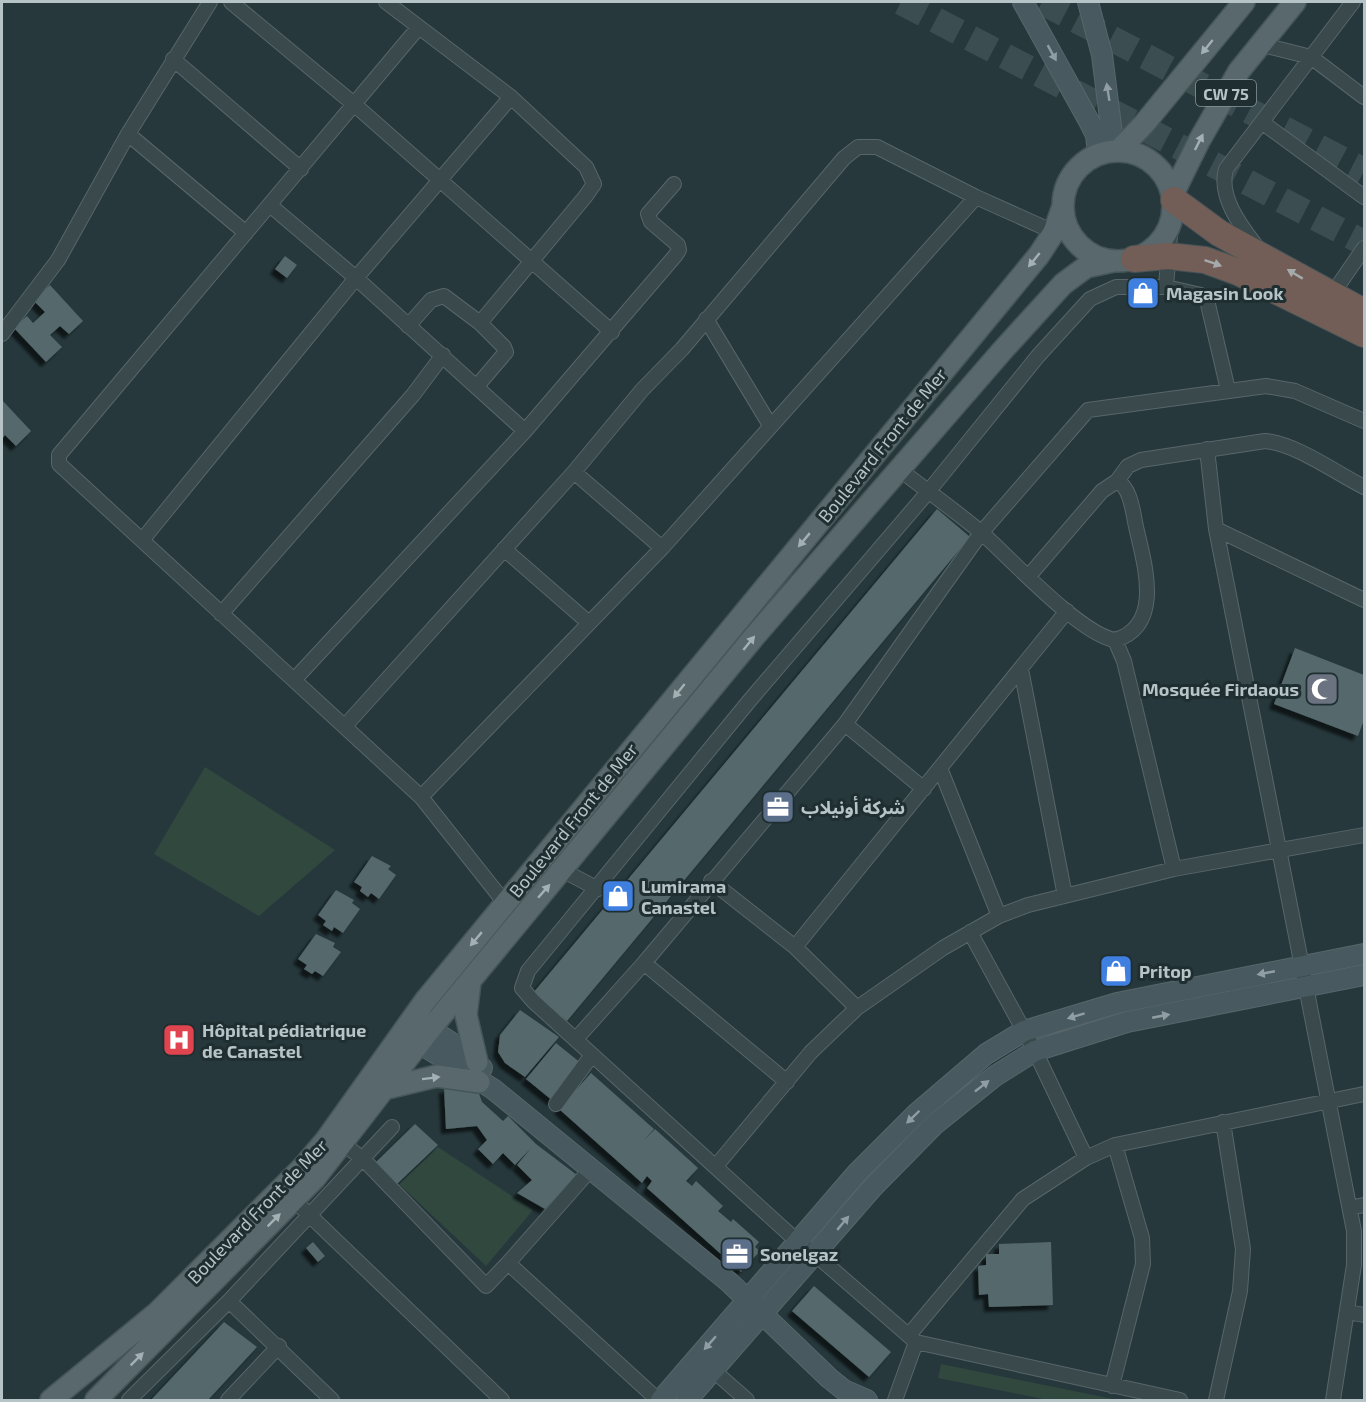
<svg xmlns="http://www.w3.org/2000/svg" width="1366" height="1402" font-family="'Exo 2','Noto Sans Arabic',sans-serif">
  <style>
    .green { fill: #31483f }
    .building { fill: #54686c; filter: url(#shadow) }
    .lines { fill: none; stroke-linecap: round; stroke-linejoin: round }
    .highway-tunnel { stroke: #3c4d51; stroke-width: 26; stroke-dasharray: 26 13; stroke-linecap: butt }
    .street-casing { stroke: #58666a; stroke-width: 16 }
    .secondary-casing { stroke: #58666a; stroke-width: 22 }
    .primary-casing { stroke: #465558; stroke-width: 24 }
    .highway-casing { stroke: #455357; stroke-width: 28 }
    .street { stroke: #3a494c; stroke-width: 14 }
    .secondary { stroke: #485a5f; stroke-width: 20 }
    .primary { stroke: #58686c; stroke-width: 21 }
    .highway { stroke: #725d57; stroke-width: 26 }
    .oneway { fill: #a3b1b5 }
    .oneway2 { fill: #909ea3 }
    .oneway3 { fill: #a5aaab }
    .labels { text-anchor: middle; dominant-baseline: central; stroke-width: 6; stroke-linejoin: round; paint-order: stroke }
    .shield { fill: #1f2e31; stroke: #89969a; stroke-width: 1.5 }
    .shield-label { font-size: 16px; font-weight: bold; fill: #b6c3c7 }
    .poi-label { font-size: 18px; font-weight: bold; fill: #b6c3c7; stroke: #1f2e31; text-anchor: start }
    .street-label { font-size: 18px; fill: #b6c3c7; stroke: #1f2e31 }
  </style>
  <defs>
    <filter id="shadow"><feDropShadow dx="-5" dy="5" stdDeviation="1.5" flood-color="#0009"/></filter>
  </defs>
  <rect width="100%" height="100%" fill="#26383c"/>
  <path class="green" d="M205 767 335 850 259 916 154 854Z
    M438 1147 533 1210 486 1266 399 1184Z
    M941 1364 1118 1400H1048L938 1378Z"/>
  <path class="building" d="M285 256 297 265 287 278 275 269Z
    M50 285 83 321 69 334 60 326 50 335 62 347 46 362 14 328 27 316 33 323 45 312 33 300Z
    M2 400 31 431 16 446 5 435 2 439Z
    M937 509 970 537 567 1021 533 993Z
    M1295 648 1364 675V720L1358 736 1274 704Z
    M372 856 391 866 388 869 396 875 379 899 371 893 368 897 360 891 362 887 354 882Z
    M336 890 354 900 352 903 360 909 343 933 334 927 332 931 323 925 326 921 318 915Z
    M316 934 335 943 333 947 341 952 323 976 315 971 312 974 304 969 307 965 298 959Z
    M520 1010 559 1037 525 1077 505 1063 498 1052 500 1035Z
    M556 1043 582 1064 553 1101 526 1079Z
    M591 1073 654 1129 644 1140 655 1129 698 1168 686 1181 692 1186 696 1181 723 1206 718 1211 731 1222 733 1219 759 1242 755 1247 760 1251 741 1272 647 1188 652 1181 647 1176 642 1183 559 1109Z
    M476 1085 482 1102 503 1121 508 1116 536 1144 577 1175 545 1209 517 1193 532 1180 517 1165 531 1148 515 1165 503 1153 493 1164 478 1149 487 1140 477 1126 446 1129 444 1088Z
    M415 1124 438 1145 397 1184 376 1162Z
    M313 1242 325 1256 318 1262 306 1248Z
    M1051 1242 1053 1305 989 1307 988 1294 979 1295 978 1266 986 1265V1254H999V1244Z
    M814 1286 891 1352 869 1377 792 1311Z
    M224 1322 257 1347 208 1400H151Z"/>
  <g class="lines">
    <path class="highway-tunnel" d="M901 2 1364 243
      M1042 2 1364 171"/>
    <defs>
      <path id="street" d="M231 2 355 105 612 332
        M386 2 511 97 586 167 594 184 585 197 480 323
        M418 28 59 455V464L421 797 505 903
        M1259 44 1311 57 1364 97
        M173 59 301 169
        M1263 123 1364 197
        M128 134 246 233
        M271 206 356 278 525 431
        M1171 223 1166 287H1116L1090 299 1038 356 928 492 750 700 528 971 522 988 533 1001 798 1242 816 1255 916 1342 1180 1400
        M1257 247C1241 226 1218 197 1226 169L1353 2
        M1166 287 1201 295 1207 300 1228 390
        M1331 296 1364 248
        M706 319 770 425
        M408 326 431 300 444 296 480 323 504 347 506 352 477 386
        M2 334 58 260 128 134 210 2
        M1207 449 1216 529 1354 1231V1265L1333 1400
        M899 469C927 491 956 511 983 534 1012 560 1080 634 1115 640L1124 661 1174 869
        M574 472 662 548
        M1117 481 1128 466 1141 460 1265 441C1297 444 1336 473 1364 487
        M1216 529 1364 600
        M143 539 356 278 511 97
        M504 549 589 623
        M1028 577 1102 491 1117 481C1132 488 1133 516 1137 531 1145 566 1163 626 1115 640
        M221 614 413 395 443 355
        M1021 669 1065 896
        M294 680 525 431 675 256 679 250 678 245 651 222 648 214 674 184
        M845 724 924 789
        M345 726 574 472 642 390 682 349 844 158 858 147H877L976 197 1054 232
        M940 768 999 916
        M421 797 662 548 976 197
        M562 870 598 889
        M711 881 795 947 857 1008
        M970 932 1035 1051 1086 1158
        M795 947 1067 611
        M644 963 787 1082
        M576 1039 644 963 845 724 981 533 1088 410 1266 386 1295 391 1364 421
        M556 1104 592 1055
        M342 1143 363 1159 486 1286 508 1263 658 1400
        M716 1166 811 1052 857 1008 943 948 999 916 1028 905 1174 869 1364 835
        M302 1208 502 1400
        M1350 1208 1364 1205
        M508 1263 590 1170
        M229 1301 332 1400
        M1348 1312 1364 1315
        M909 1335 1023 1199 1086 1158 1115 1145 1364 1094
        M714 1371 747 1400
        M1112 1386 1143 1264 1142 1238 1115 1145
        M129 1400 229 1301 392 1127
        M228 1400 279 1346
        M895 1400 916 1342
        M1216 1400 1240 1291 1243 1249 1223 1122"/>
      <path id="secondary" d="M1023 2 1090 123 1096 135 1098 154
        M1088 2 1102 55 1114 150
        M416 1020 455 1045 482 1068
        M406 1035 493 1089 729 1282 829 1378 844 1390 867 1400
        M661 1400 857 1173 917 1113 986 1054 1024 1031 1117 1003 1364 954
        M687 1400 873 1187 934 1125 995 1076 1035 1051 1127 1022 1364 975"/>
      <path id="primary" d="M1119 150 1144 124 1244 2
        M1063 206a55 55 0 1 1 110 0a55 55 0 1 1-110 0Z
        M1173 194 1199 141 1239 71 1295 2
        M470 982 466 1015 477 1062
        M383 1089 437 1076 479 1082
        M51 1400 158 1312 303 1167 326 1140 425 1001 1039 255 1054 232 1062 209
        M96 1400 315 1178 431 1028 753 638 1002 351 1063 284 1086 267 1114 261"/>
      <path id="highway" d="M1174 200 1219 233 1364 312
        M1134 259 1168 256 1205 260 1238 272 1364 334"/>
    </defs>
    <use href="#street" class="street-casing"/>
    <use href="#secondary" class="secondary-casing"/>
    <use href="#primary" class="primary-casing"/>
    <use href="#highway" class="highway-casing"/>
    <use href="#street" class="street"/>
    <use href="#secondary" class="secondary"/>
    <use href="#primary" class="primary"/>
    <use href="#highway" class="highway"/>
  </g>
  <defs><path id="oneway-solid" d="M-6-.8H1V-3.2L6.5 0L1 3.2V.8H-6Z" transform="scale(1.5)"/></defs>
  <g class="oneway">
    <use href="#oneway-solid" transform="translate(1207 47) rotate(129)"/>
    <use href="#oneway-solid" transform="translate(1199 142) rotate(-63)"/>
    <use href="#oneway-solid" transform="translate(1034 260) rotate(129)"/>
    <use href="#oneway-solid" transform="translate(804 540) rotate(130)"/>
    <use href="#oneway-solid" transform="translate(749 643) rotate(-51)"/>
    <use href="#oneway-solid" transform="translate(679 691) rotate(129)"/>
    <use href="#oneway-solid" transform="translate(544 891) rotate(-49)"/>
    <use href="#oneway-solid" transform="translate(476 939) rotate(130)"/>
    <use href="#oneway-solid" transform="translate(431 1078) rotate(-7)"/>
    <use href="#oneway-solid" transform="translate(274 1220) rotate(-45)"/>
    <use href="#oneway-solid" transform="translate(137 1359) rotate(-45)"/>
  </g>
  <g class="oneway2">
    <use href="#oneway-solid" transform="translate(1052 53) rotate(61)"/>
    <use href="#oneway-solid" transform="translate(1108 92) rotate(-99)"/>
    <use href="#oneway-solid" transform="translate(1266 973) rotate(169)"/>
    <use href="#oneway-solid" transform="translate(1076 1016) rotate(163)"/>
    <use href="#oneway-solid" transform="translate(1161 1016) rotate(-11)"/>
    <use href="#oneway-solid" transform="translate(982 1086) rotate(-38)"/>
    <use href="#oneway-solid" transform="translate(913 1117) rotate(136)"/>
    <use href="#oneway-solid" transform="translate(843 1223) rotate(-50)"/>
    <use href="#oneway-solid" transform="translate(710 1343) rotate(131)"/>
  </g>
  <g class="oneway3">
    <use href="#oneway-solid" transform="translate(1213 263) rotate(19)"/>
    <use href="#oneway-solid" transform="translate(1295 274) rotate(-149)"/>
  </g>
  <defs>
    <symbol id="shop-square" viewBox="-11 -11 22 22"><rect x="-9" y="-9" width="18" height="18" rx="4" fill="#3f7fe0" stroke="#1f2e31"/><path d="M-5-2.5h2.3a2.7 3.5 0 0 1 5.4 0H5L5.5 6h-11ZM-1.5-2.5h3a1.5 2.3 0 0 0-3 0Z" fill="#fff"/></symbol>
    <symbol id="mosque-square" viewBox="-11 -11 22 22"><rect x="-9" y="-9" width="18" height="18" rx="4" fill="#6b7280" stroke="#1f2e31"/><path d="M3.5-4.9A6 6 0 1 0 3.5 4.9A5 5 0 1 1 3.5-4.9Z" fill="#fff"/></symbol>
    <symbol id="office-square" viewBox="-11 -11 22 22"><rect x="-9" y="-9" width="18" height="18" rx="4" fill="#5c6f8a" stroke="#1f2e31"/><path d="M-6-3h4V-5.5h4V-3h4V5H-6ZM-1-4.5V-3h2v-1.5ZM-6 0V1H6V0Z" fill="#fff"/></symbol>
    <symbol id="hospital-square" viewBox="-11 -11 22 22"><rect x="-9" y="-9" width="18" height="18" rx="4" fill="#e0444e" stroke="#1f2e31"/><path d="M-5-5h3v3.5h4V-5h3V5h-3V1.5h-4V5h-3Z" fill="#fff"/></symbol>
  </defs>
  <g fill-rule="evenodd">
    <use href="#shop-square" x="1124" y="274" width="38" height="38"/>
    <use href="#mosque-square" x="1303" y="670" width="38" height="38"/>
    <use href="#office-square" x="759" y="788" width="38" height="38"/>
    <use href="#shop-square" x="599" y="877" width="38" height="38"/>
    <use href="#shop-square" x="1097" y="952" width="38" height="38"/>
    <use href="#hospital-square" x="160" y="1021" width="38" height="38"/>
    <use href="#office-square" x="718" y="1235" width="38" height="38"/>
  </g>
  <g class="labels">
    <rect class="shield" x="1196" y="80" width="60" height="26" rx="4.5"/>
    <g class="shield-label">
      <text x="1226" y="93">CW 75</text>
    </g>
    <g class="poi-label">
      <text x="1166" y="293">Magasin Look</text>
      <text x="1299" y="689" text-anchor="end">Mosquée Firdaous</text>
      <text x="801" y="807">شركة أونيلاب</text>
      <text x="641" y="886">Lumirama<tspan x="641" dy="21">Canastel</tspan></text>
      <text x="1139" y="971">Pritop</text>
      <text x="202" y="1030">Hôpital pédiatrique<tspan x="202" dy="21">de Canastel</tspan></text>
      <text x="760" y="1254">Sonelgaz</text>
    </g>
    <g class="street-label">
      <text transform="translate(882 445) rotate(-51)">Boulevard Front de Mer</text>
      <text transform="translate(573 820) rotate(-51)">Boulevard Front de Mer</text>
      <text transform="translate(257 1211) rotate(-46)">Boulevard Front de Mer</text>
    </g>
  </g>
  <rect width="1366" height="1402" fill="none" stroke="#b6c3c7" stroke-width="6"/>
</svg>
